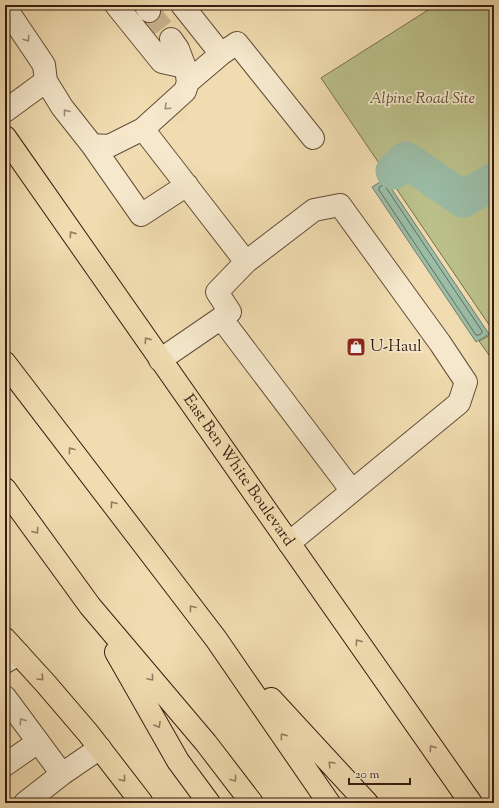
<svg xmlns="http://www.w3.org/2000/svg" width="499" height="808" font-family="'Sorts Mill Goudy',serif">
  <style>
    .green { fill: #bbc08a; stroke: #786e4d }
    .water { fill: #9bbca6; stroke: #737c6a }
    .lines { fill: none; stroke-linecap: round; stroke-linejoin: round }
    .shore { stroke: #686c5b; stroke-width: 1 }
    .river { stroke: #9bbca6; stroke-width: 37 }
    .minor-tunnel { stroke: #cbb690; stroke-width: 22; stroke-dasharray: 22 11; stroke-linecap: butt }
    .minor-casing { stroke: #644d38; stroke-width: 24 }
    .major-casing { stroke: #361d10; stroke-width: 24 }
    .highway-casing { stroke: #361d10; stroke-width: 24 }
    .minor { stroke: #f5e8cc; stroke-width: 22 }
    .major { stroke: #f0dcb0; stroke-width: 22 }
    .highway { stroke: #f0dcb0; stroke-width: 22 }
    .oneway { stroke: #9f8d77 }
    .oneway2 { stroke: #937c60 }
    .labels { text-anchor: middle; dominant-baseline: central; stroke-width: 3.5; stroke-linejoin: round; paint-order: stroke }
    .park-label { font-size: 16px; font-style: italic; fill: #5e4e35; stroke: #f5e8cc }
    .poi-label { font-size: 16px; fill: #361d10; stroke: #f5e8cc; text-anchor: start }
    .street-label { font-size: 16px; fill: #361d10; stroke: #f5e8cc }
  </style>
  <rect width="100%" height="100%" fill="#f0dcb0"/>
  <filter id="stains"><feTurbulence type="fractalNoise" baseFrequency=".005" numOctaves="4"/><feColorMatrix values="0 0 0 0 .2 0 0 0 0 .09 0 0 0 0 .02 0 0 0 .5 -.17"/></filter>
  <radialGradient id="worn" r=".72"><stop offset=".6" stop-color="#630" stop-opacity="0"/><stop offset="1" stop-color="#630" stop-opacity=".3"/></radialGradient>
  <path class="green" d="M436 5H494V332L321 78Z
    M494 333V362L479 341Z"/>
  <path class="water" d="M385 179 489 334 476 342 372 187Z"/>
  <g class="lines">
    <path class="shore" d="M383 185 385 186 482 331V333L479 335H476L379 190V188Z"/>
    <path class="river" d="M394 171 406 160 463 199 494 181"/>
    <path class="minor-tunnel" d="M149 11 171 39"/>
    <defs>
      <path id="minor" d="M116 5 162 62 185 67
        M145 5 149 11
        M182 5 221 54
        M5 7 44 65 46 81
        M188 82 221 54 237 43 313 138
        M5 111 46 81 62 107 92 145 109 146 143 129 185 91 188 82 186 70 178 49 171 39
        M143 129 246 262 314 210 340 205 440 343 466 382 459 403 289 543
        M92 145 141 215 187 185
        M221 318 352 491
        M160 360 230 312 217 292 246 262
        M5 662 19 654
        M5 697 62 774
        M5 765 38 742
        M25 803 62 774 100 748"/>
      <g id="major">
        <path id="s1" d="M5 137 471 803"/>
        <path d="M5 639 46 684 88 733 142 803"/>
      </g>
      <path id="highway" d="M5 363 216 639 329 803
        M5 489 90 606 206 743 252 803
        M116 652 178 761 209 803
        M271 699 367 803"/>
    </defs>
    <use href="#minor" class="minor-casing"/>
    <use href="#major" class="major-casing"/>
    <use href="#highway" class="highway-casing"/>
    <use href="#minor" class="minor"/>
    <use href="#major" class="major"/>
    <use href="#highway" class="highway"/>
  </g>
  <defs><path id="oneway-chevron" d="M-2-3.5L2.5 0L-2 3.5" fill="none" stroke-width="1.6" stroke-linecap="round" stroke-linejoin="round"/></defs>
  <g class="oneway">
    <use href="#oneway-chevron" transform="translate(27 39) rotate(56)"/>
    <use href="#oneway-chevron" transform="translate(167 107) rotate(137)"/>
    <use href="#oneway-chevron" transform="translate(66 112) rotate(-128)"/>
    <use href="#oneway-chevron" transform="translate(22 721) rotate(-126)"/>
  </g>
  <g class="oneway2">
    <use href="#oneway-chevron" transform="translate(72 234) rotate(-125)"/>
    <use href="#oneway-chevron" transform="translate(147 340) rotate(-125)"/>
    <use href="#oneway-chevron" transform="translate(71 450) rotate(-128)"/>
    <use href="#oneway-chevron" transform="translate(113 504) rotate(-127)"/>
    <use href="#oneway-chevron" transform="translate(36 531) rotate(54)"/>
    <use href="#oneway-chevron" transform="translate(192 608) rotate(-127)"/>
    <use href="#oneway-chevron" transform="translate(358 642) rotate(-125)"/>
    <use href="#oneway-chevron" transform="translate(41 678) rotate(47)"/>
    <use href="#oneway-chevron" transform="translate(151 678) rotate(50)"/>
    <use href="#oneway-chevron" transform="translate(158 725) rotate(60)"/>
    <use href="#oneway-chevron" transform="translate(283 736) rotate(-125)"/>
    <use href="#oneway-chevron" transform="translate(432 748) rotate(-125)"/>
    <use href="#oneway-chevron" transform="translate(331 764) rotate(-133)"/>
    <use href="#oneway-chevron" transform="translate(123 779) rotate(52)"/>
    <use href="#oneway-chevron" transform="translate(234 779) rotate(53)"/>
  </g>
  <defs>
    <symbol id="shop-square" viewBox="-11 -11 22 22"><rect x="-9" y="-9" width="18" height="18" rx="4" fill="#8f2418" stroke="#f5e8cc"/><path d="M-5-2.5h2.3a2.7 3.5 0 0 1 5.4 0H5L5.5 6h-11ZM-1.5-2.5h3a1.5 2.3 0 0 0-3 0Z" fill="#fff"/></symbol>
  </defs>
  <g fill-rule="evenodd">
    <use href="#shop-square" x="345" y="336" width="22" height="22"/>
  </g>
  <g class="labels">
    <g class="park-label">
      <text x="422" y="99">Alpine Road Site</text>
    </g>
    <g class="poi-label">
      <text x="370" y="347">U-Haul</text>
    </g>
    <g class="street-label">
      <text stroke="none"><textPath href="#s1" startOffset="407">East Ben White Boulevard</textPath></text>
    </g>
  </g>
  <rect width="499" height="808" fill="none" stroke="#f0dcb0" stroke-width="20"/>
  <rect x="6" y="6" width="487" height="796" fill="none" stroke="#361d10" stroke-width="2"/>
  <rect x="10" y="10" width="479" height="788" fill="none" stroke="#361d10"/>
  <path d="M349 778v6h61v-6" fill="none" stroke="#361d10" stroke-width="2"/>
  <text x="355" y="778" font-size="12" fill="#361d10" stroke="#f5e8cc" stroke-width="3" paint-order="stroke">20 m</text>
  <rect width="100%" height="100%" filter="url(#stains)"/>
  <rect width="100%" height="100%" fill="url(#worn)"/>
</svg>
